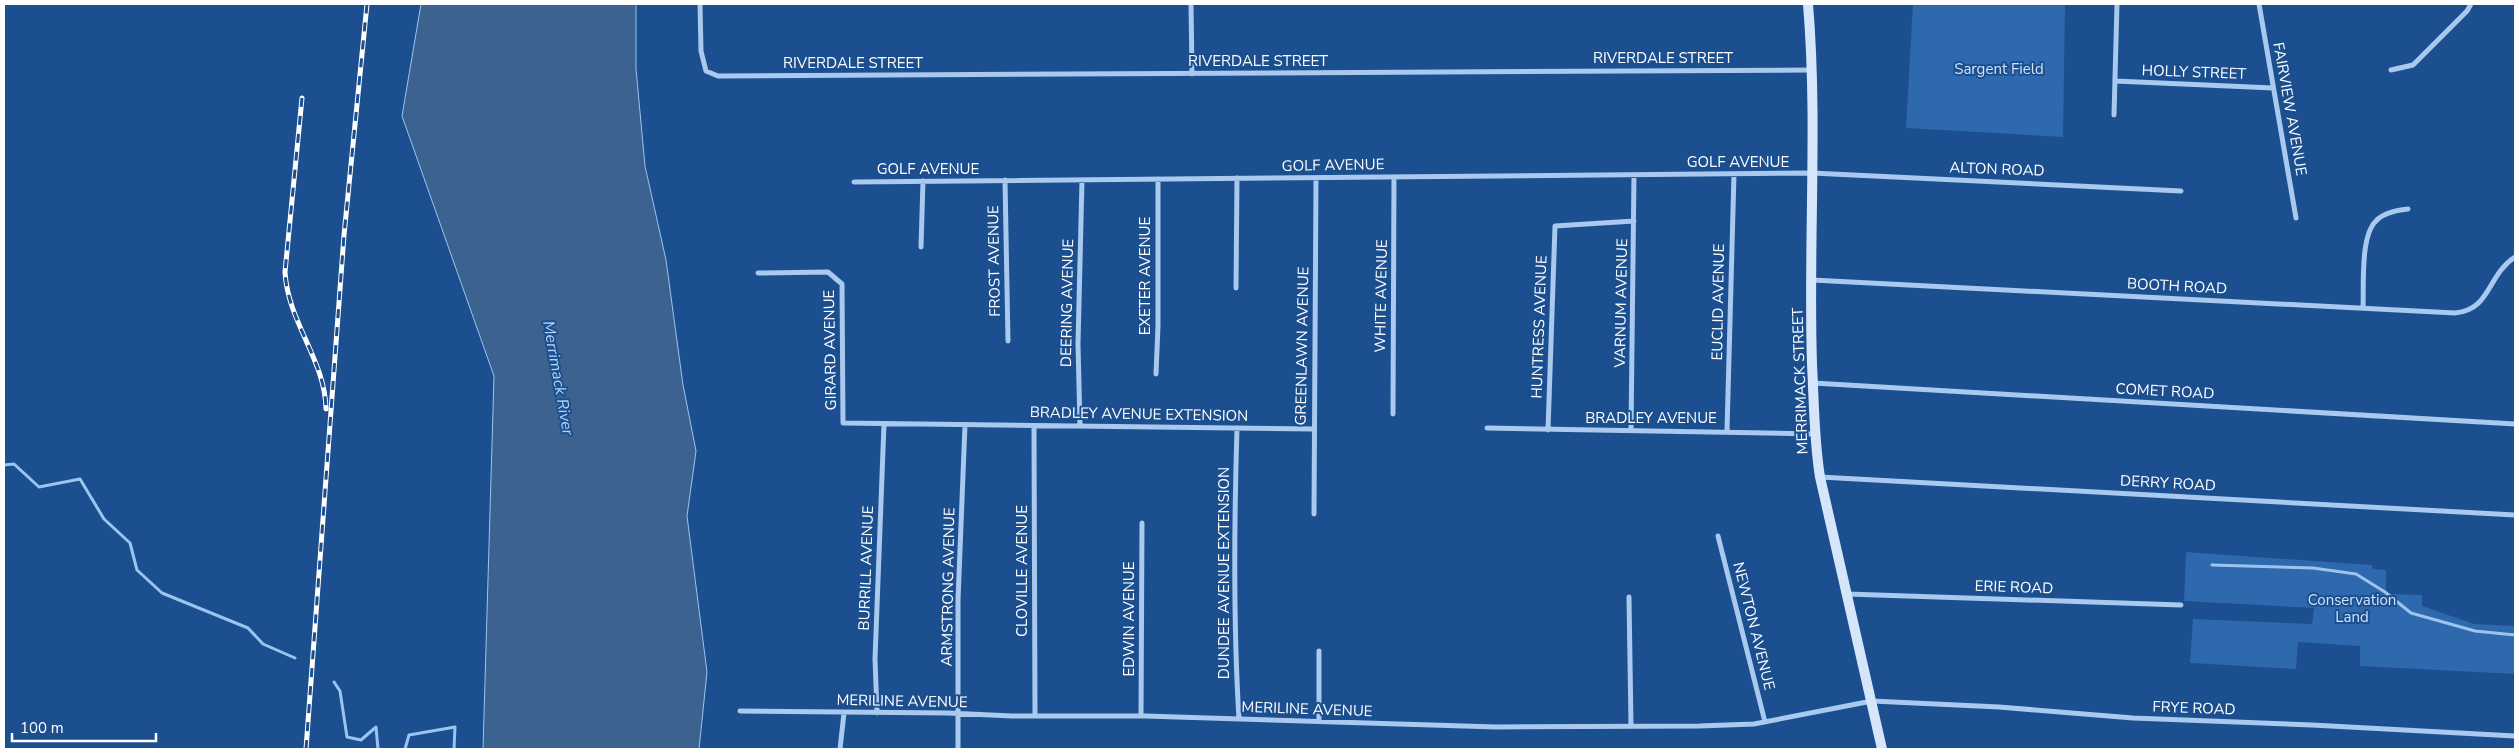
<svg xmlns="http://www.w3.org/2000/svg" width="2519" height="753" font-family="'Nunito Sans',sans-serif">
  <style>
    .green { fill: #2e69ad }
    .water { fill: #3c6290; stroke: #9cc4f0 }
    .lines { fill: none; stroke-linecap: round; stroke-linejoin: round }
    .stream { stroke: #9cc4f0; stroke-width: 3 }
    .minor { stroke: #a9c9ee; stroke-width: 5 }
    .secondary { stroke: #d6e6fa; stroke-width: 10 }
    .rail-casing { stroke: #fff; stroke-width: 5 }
    .rail { stroke: #1b4f8f; stroke-width: 3; stroke-dasharray: 9; stroke-linecap: butt }
    .labels { text-anchor: middle; dominant-baseline: central; stroke-width: 4; stroke-linejoin: round; paint-order: stroke }
    .street-label { font-size: 15px; fill: #fff; stroke: #1b4f8f }
    .park-label { font-size: 15px; fill: #cfe3fa; stroke: #1b4f8f }
    .water-label { font-size: 16px; font-style: italic; fill: #b5d3f5; stroke: #1b4f8f }
  </style>
  <rect width="100%" height="100%" fill="#1b4f8f"/>
  <path class="green" d="M1913 4H2065L2063 137 1906 128Z
    M2186 552 2372 565 2373 569 2386 570V594L2422 595V606L2474 624 2515 626V674L2360 666V646L2298 642 2296 669 2190 663 2193 619 2312 624 2314 608 2184 601Z"/>
  <path class="water" d="M421 4H636V69L645 166 666 260 683 385 696 451 687 516 707 672 699 749H483L494 376 402 116Z"/>
  <g class="lines">
    <path class="stream" d="M4 465 14 464 39 487 80 479 104 519 130 543 137 570 162 593 248 628 263 644 295 658
      M2212 565 2313 568 2356 574 2385 592 2411 613 2475 631 2515 635
      M334 682 340 691 347 737 361 740 376 727 378 749
      M405 749 409 735 455 727 454 749"/>
    <path class="minor" d="M700 4 701 51 706 71 718 76 1811 70
      M1191 4 1192 74
      M2259 4 2296 218
      M2391 70 2413 65 2467 11 2471 4
      M2115 81 2273 88
      M2114 115 2117 4
      M1005 180 1008 341
      M854 182 1812 173 2181 191
      M921 247 923 181
      M758 273 828 272 842 284 843 423 1314 429
      M1812 280 2455 313C2491 310 2487 275 2515 257
      M1236 288 1237 178
      M2363 308C2364 287 2360 236 2376 221 2383 213 2398 210 2408 209
      M1156 374 1158 326V179
      M1813 383 2515 424
      M1393 414 1394 177
      M1034 426 1035 715
      M1080 426 1078 344 1082 180
      M1237 428C1234 525 1233 621 1239 719
      M1487 428 1815 434
      M1548 430 1555 226 1634 221
      M1631 431 1634 175
      M1727 431 1734 174
      M1820 477 2515 515
      M1314 514 1316 178
      M1718 536 1765 722
      M1847 594 2181 605
      M1629 597 1631 726
      M1319 651V721
      M740 711 948 713 1012 716H1145L1496 727 1699 726 1754 724 1872 701 1999 707 2133 718 2312 725 2515 736
      M877 713 875 659 884 424
      M1141 716 1142 523
      M840 749 844 713
      M958 749V600L965 425"/>
    <path class="secondary" d="M1808 4C1818 123 1808 244 1812 364 1814 402 1814 440 1820 477L1882 749"/>
    <defs>
      <path id="rail" d="M302 98 285 272C288 323 325 359 326 409
        M306 749 344 235 367 4"/>
    </defs>
    <use href="#rail" class="rail-casing"/>
    <use href="#rail" class="rail"/>
  </g>
  <g class="labels">
    <g class="street-label">
      <text x="1663" y="58">RIVERDALE STREET</text>
      <text x="1258" y="61">RIVERDALE STREET</text>
      <text x="853" y="63">RIVERDALE STREET</text>
      <text transform="translate(2194 72) rotate(2)">HOLLY STREET</text>
      <text transform="translate(2290 109) rotate(80)">FAIRVIEW AVENUE</text>
      <text x="1738" y="162">GOLF AVENUE</text>
      <text transform="translate(1333 165) rotate(-1)">GOLF AVENUE</text>
      <text x="928" y="169">GOLF AVENUE</text>
      <text transform="translate(1997 169) rotate(2)">ALTON ROAD</text>
      <text transform="translate(994 261) rotate(-91)">FROST AVENUE</text>
      <text transform="translate(1145 276) rotate(-90)">EXETER AVENUE</text>
      <text transform="translate(2177 286) rotate(3)">BOOTH ROAD</text>
      <text transform="translate(1381 296) rotate(-89)">WHITE AVENUE</text>
      <text transform="translate(1718 302) rotate(-89)">EUCLID AVENUE</text>
      <text transform="translate(1067 303) rotate(-89)">DEERING AVENUE</text>
      <text transform="translate(1621 303) rotate(-89)">VARNUM AVENUE</text>
      <text transform="translate(1539 327) rotate(-88)">HUNTRESS AVENUE</text>
      <text transform="translate(1302 346) rotate(-89)">GREENLAWN AVENUE</text>
      <text transform="translate(830 350) rotate(-91)">GIRARD AVENUE</text>
      <text transform="translate(1800 381) rotate(-92)">MERRIMACK STREET</text>
      <text transform="translate(2165 391) rotate(3)">COMET ROAD</text>
      <text transform="translate(1139 414) rotate(1)">BRADLEY AVENUE EXTENSION</text>
      <text x="1651" y="418">BRADLEY AVENUE</text>
      <text transform="translate(2168 483) rotate(3)">DERRY ROAD</text>
      <text transform="translate(866 568) rotate(-88)">BURRILL AVENUE</text>
      <text transform="translate(1022 571) rotate(-90)">CLOVILLE AVENUE</text>
      <text transform="translate(1224 573) rotate(-90)">DUNDEE AVENUE EXTENSION</text>
      <text transform="translate(948 587) rotate(-89)">ARMSTRONG AVENUE</text>
      <text transform="translate(2014 587) rotate(2)">ERIE ROAD</text>
      <text transform="translate(1129 619) rotate(-90)">EDWIN AVENUE</text>
      <text transform="translate(1754 626) rotate(76)">NEWTON AVENUE</text>
      <text transform="translate(902 701) rotate(1)">MERILINE AVENUE</text>
      <text transform="translate(2194 708) rotate(2)">FRYE ROAD</text>
      <text transform="translate(1307 709) rotate(2)">MERILINE AVENUE</text>
    </g>
    <g class="park-label">
      <text x="1999" y="69">Sargent Field</text>
      <text x="2352" y="600">Conservation<tspan x="2352" dy="17">Land</tspan></text>
    </g>
    <g class="water-label">
      <text transform="translate(558 378) rotate(80)">Merrimack River</text>
    </g>
  </g>
  <rect width="2519" height="753" fill="none" stroke="#ffffff" stroke-width="10"/>
  <path d="M12 733v8h144v-8" fill="none" stroke="#ffffff" stroke-width="2.5"/>
  <text x="20" y="733" font-size="15" fill="#ffffff" stroke="#1b4f8f" stroke-width="4" paint-order="stroke">100 m</text>
</svg>
